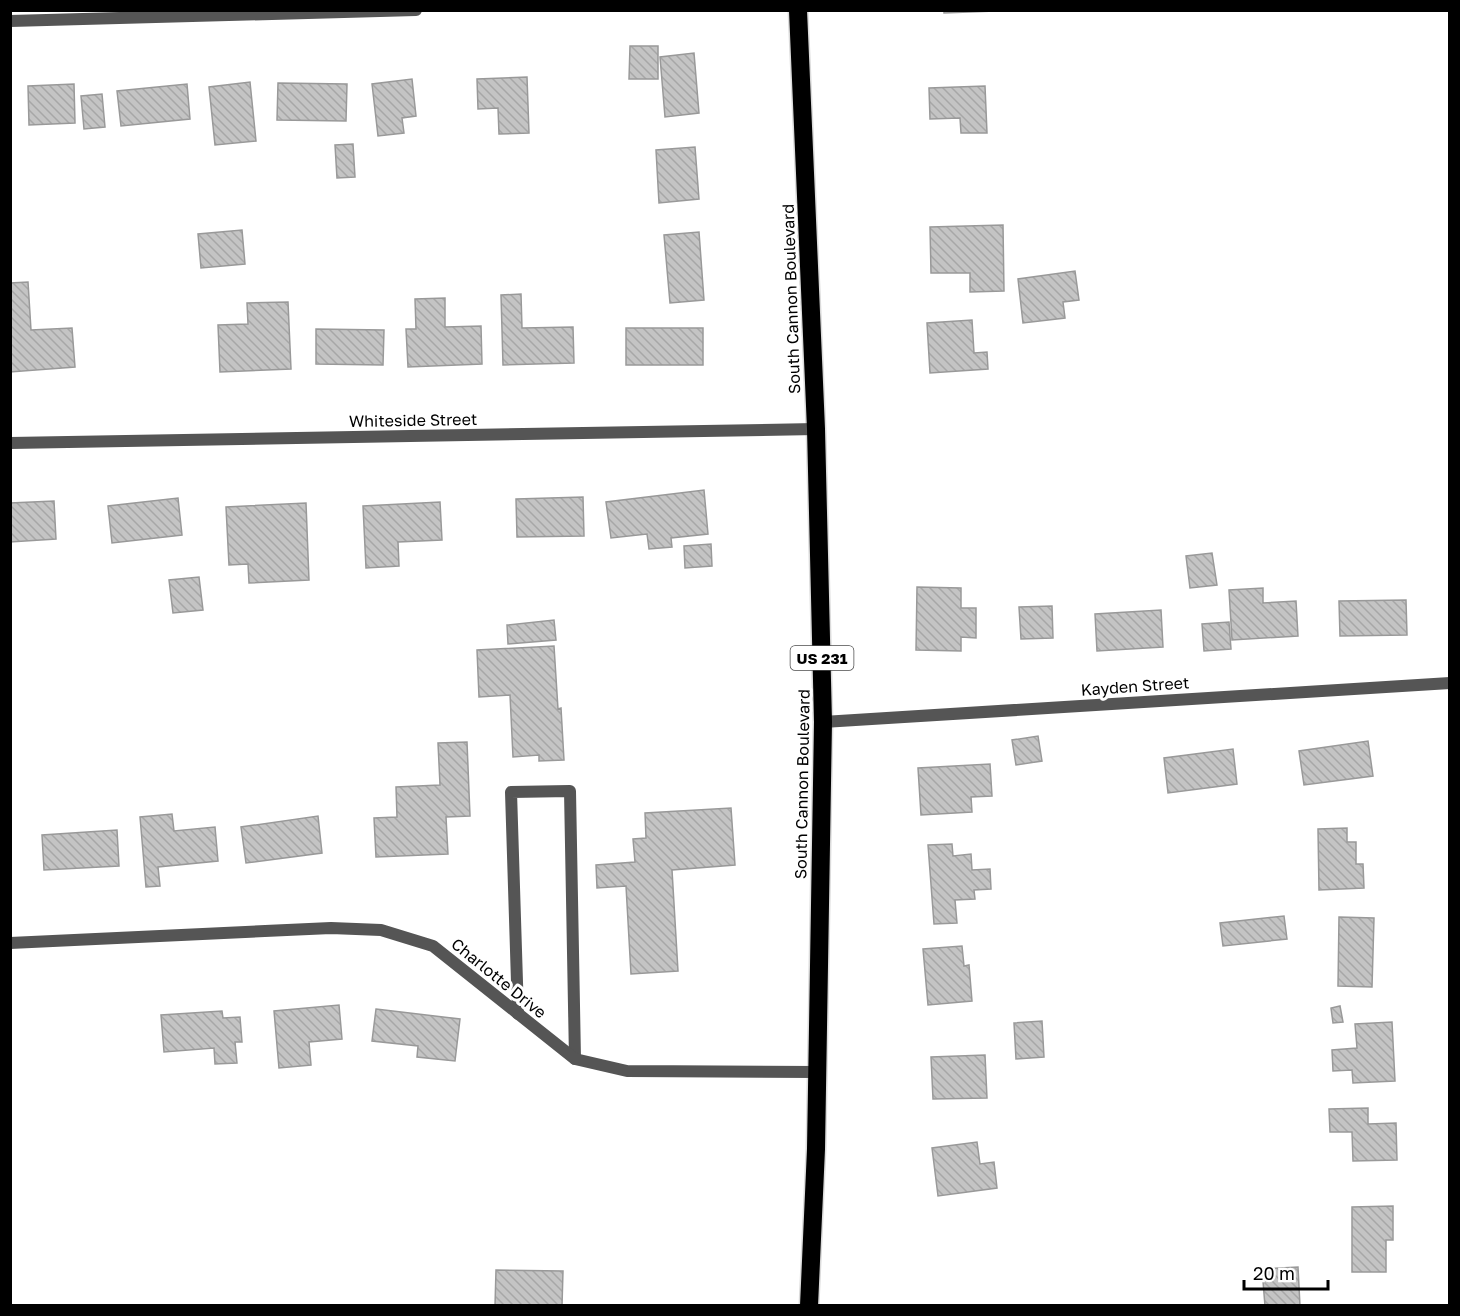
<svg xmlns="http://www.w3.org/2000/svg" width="1460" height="1316" font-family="'Golos Text',sans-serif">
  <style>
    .building { fill: url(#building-back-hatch); stroke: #999; stroke-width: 1.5 }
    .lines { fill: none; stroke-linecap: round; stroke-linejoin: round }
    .highway-casing { stroke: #dbdbdb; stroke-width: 21 }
    .lane { stroke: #555; stroke-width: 12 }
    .street { stroke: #555; stroke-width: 12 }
    .highway { stroke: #000; stroke-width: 18 }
    .labels { text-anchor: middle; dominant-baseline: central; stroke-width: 6; stroke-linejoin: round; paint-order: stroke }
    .shield { fill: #fff; stroke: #4c4c4c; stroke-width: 1.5 }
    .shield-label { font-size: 15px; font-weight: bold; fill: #000 }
    .street-label { font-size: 16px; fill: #000; stroke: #fff }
  </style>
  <defs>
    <pattern id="building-back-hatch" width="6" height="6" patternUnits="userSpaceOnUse" patternTransform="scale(1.5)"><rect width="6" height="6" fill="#c4c4c4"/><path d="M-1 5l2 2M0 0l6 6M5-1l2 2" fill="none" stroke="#a7a7a7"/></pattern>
  </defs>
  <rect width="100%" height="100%" fill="#fff"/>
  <path class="building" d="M944 10H995V11L944 13Z
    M630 46H658V79H629Z
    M694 53 699 113 665 117 660 57Z
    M527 77 529 133 499 134 498 108 478 109 477 79Z
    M412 79 416 116 402 118 404 133 378 136 372 84Z
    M250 82 256 141 215 145 209 87Z
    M278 83 347 84 346 121 277 120Z
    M74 84 75 123 29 125 28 86Z
    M187 84 190 119 121 126 117 91Z
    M985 86 987 133H961L960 118 930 119 929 88Z
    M102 94 105 127 84 129 81 96Z
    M353 144 355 177 337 178 335 145Z
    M695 147 699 199 659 203 656 150Z
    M1003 225 1004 291 970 292V273H931L930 227Z
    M242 230 245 264 201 268 198 234Z
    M699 232 704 300 670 303 664 235Z
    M1075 271 1079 300 1063 302 1065 318 1023 323 1018 279Z
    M28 282 31 330 72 328 75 367 10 372V283Z
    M521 294 522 328 573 327 574 363 503 365 501 295Z
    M445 298V327L481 326 482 364 408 367 406 329H416L415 299Z
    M288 302 291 369 220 372 218 325 248 324 247 303Z
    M972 320 974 353 987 352 988 369 930 373 927 323Z
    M626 328H703V365H626Z
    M316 329 384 330 383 365 316 364Z
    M704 490 708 534 671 538 672 547 649 549 647 534 611 538 606 502Z
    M583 497 584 536 517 537 516 499Z
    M178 498 182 535 112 543 108 506Z
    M54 501 56 539 10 542V503Z
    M440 502 442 540 398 542 399 566 366 568 363 506Z
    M306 503 309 580 249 583 248 564 229 565 226 507Z
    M711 544 712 566 685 568 684 546Z
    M1212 553 1217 585 1190 588 1186 556Z
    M199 577 203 610 173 613 169 580Z
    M917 587 961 588V608H976V638L961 637V651L916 650Z
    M1263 588V603L1296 601 1298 636 1232 640 1229 590Z
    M1406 600 1407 635 1340 636 1339 601Z
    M1052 606 1053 638 1021 639 1019 607Z
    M1161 610 1163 647 1097 651 1095 614Z
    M554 620 556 640 508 644 507 625Z
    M1229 622 1231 649 1204 651 1202 624Z
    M554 646 558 709 561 708 564 760 539 761V755L513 757 510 695 479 697 477 650Z
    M1038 736 1042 761 1016 765 1012 740Z
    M1368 741 1373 776 1304 785 1299 751Z
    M467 742 470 816 446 817 448 854 376 857 374 818 397 817 396 787 440 785 438 743Z
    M1233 749 1237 784 1168 793 1164 758Z
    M990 764 992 796 971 797 972 812 921 815 918 768Z
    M731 808 735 865 672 870 678 971 631 974 626 886 597 888 596 865 635 862 633 839 646 838 645 813Z
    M172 814 174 831 215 827 218 861 158 867 160 886 146 887 140 817Z
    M318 816 322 853 246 863 241 827Z
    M1347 828V842H1356V864H1363L1364 888 1319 890 1318 829Z
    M117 830 119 866 44 870 42 835Z
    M952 844 953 856 971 854 972 870 990 869 991 889 974 890 975 899 955 900 957 923 934 924 928 845Z
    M1284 916 1287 939 1223 946 1220 923Z
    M1339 917 1374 918 1372 987 1338 986Z
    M962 946 964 966 969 965 972 1001 928 1005 923 949Z
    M339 1005 342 1039 309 1042 311 1065 279 1068 274 1011Z
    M1340 1006 1343 1022 1333 1023 1331 1008Z
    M376 1009 460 1019 455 1061 417 1057 418 1046 372 1041Z
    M222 1011 223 1018 240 1017 242 1042H235L237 1063 215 1064 214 1048 164 1052 161 1015Z
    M1042 1021 1044 1057 1016 1059 1014 1023Z
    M1392 1022 1395 1081 1353 1083 1352 1070 1333 1071 1332 1050 1357 1048 1355 1024Z
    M985 1055 987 1098 933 1099 931 1057Z
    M1368 1108V1124L1396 1123 1397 1160 1353 1161 1352 1132H1330L1329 1109Z
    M977 1142 980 1164 994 1162 997 1188 938 1196 932 1148Z
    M1393 1206V1240H1386V1272H1352V1207Z
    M1298 1267 1300 1306H1265L1262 1269Z
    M496 1270 563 1271 562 1306H495Z"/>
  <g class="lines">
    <defs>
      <path id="highway" d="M798 10 816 429 823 722 816 1149 809 1306"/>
    </defs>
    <use href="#highway" class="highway-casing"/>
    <path class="lane" d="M518 1014 511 792 570 791 575 1059"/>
    <path class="street" d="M10 21 416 10
      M10 443 816 429
      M823 722 1450 683
      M10 943 331 928 381 930 433 946 575 1059 627 1071 817 1072"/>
    <use href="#highway" class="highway"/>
  </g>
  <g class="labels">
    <rect class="shield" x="790.5" y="646" width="63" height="24" rx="4.5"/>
    <g class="shield-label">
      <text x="822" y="658">US 231</text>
    </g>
    <g class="street-label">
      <text transform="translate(791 299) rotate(-92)">South Cannon Boulevard</text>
      <text transform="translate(413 420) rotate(-1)">Whiteside Street</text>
      <text transform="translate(1135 686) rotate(-4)">Kayden Street</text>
      <text transform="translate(802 784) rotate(-89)">South Cannon Boulevard</text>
      <text transform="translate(499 978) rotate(39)">Charlotte Drive</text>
    </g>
  </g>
  <rect width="1460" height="1316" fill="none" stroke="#000000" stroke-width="24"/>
  <path d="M1244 1280v9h84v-9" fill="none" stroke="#000000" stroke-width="3"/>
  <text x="1253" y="1280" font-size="18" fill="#000000" stroke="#ffffff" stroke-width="4.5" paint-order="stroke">20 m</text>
</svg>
